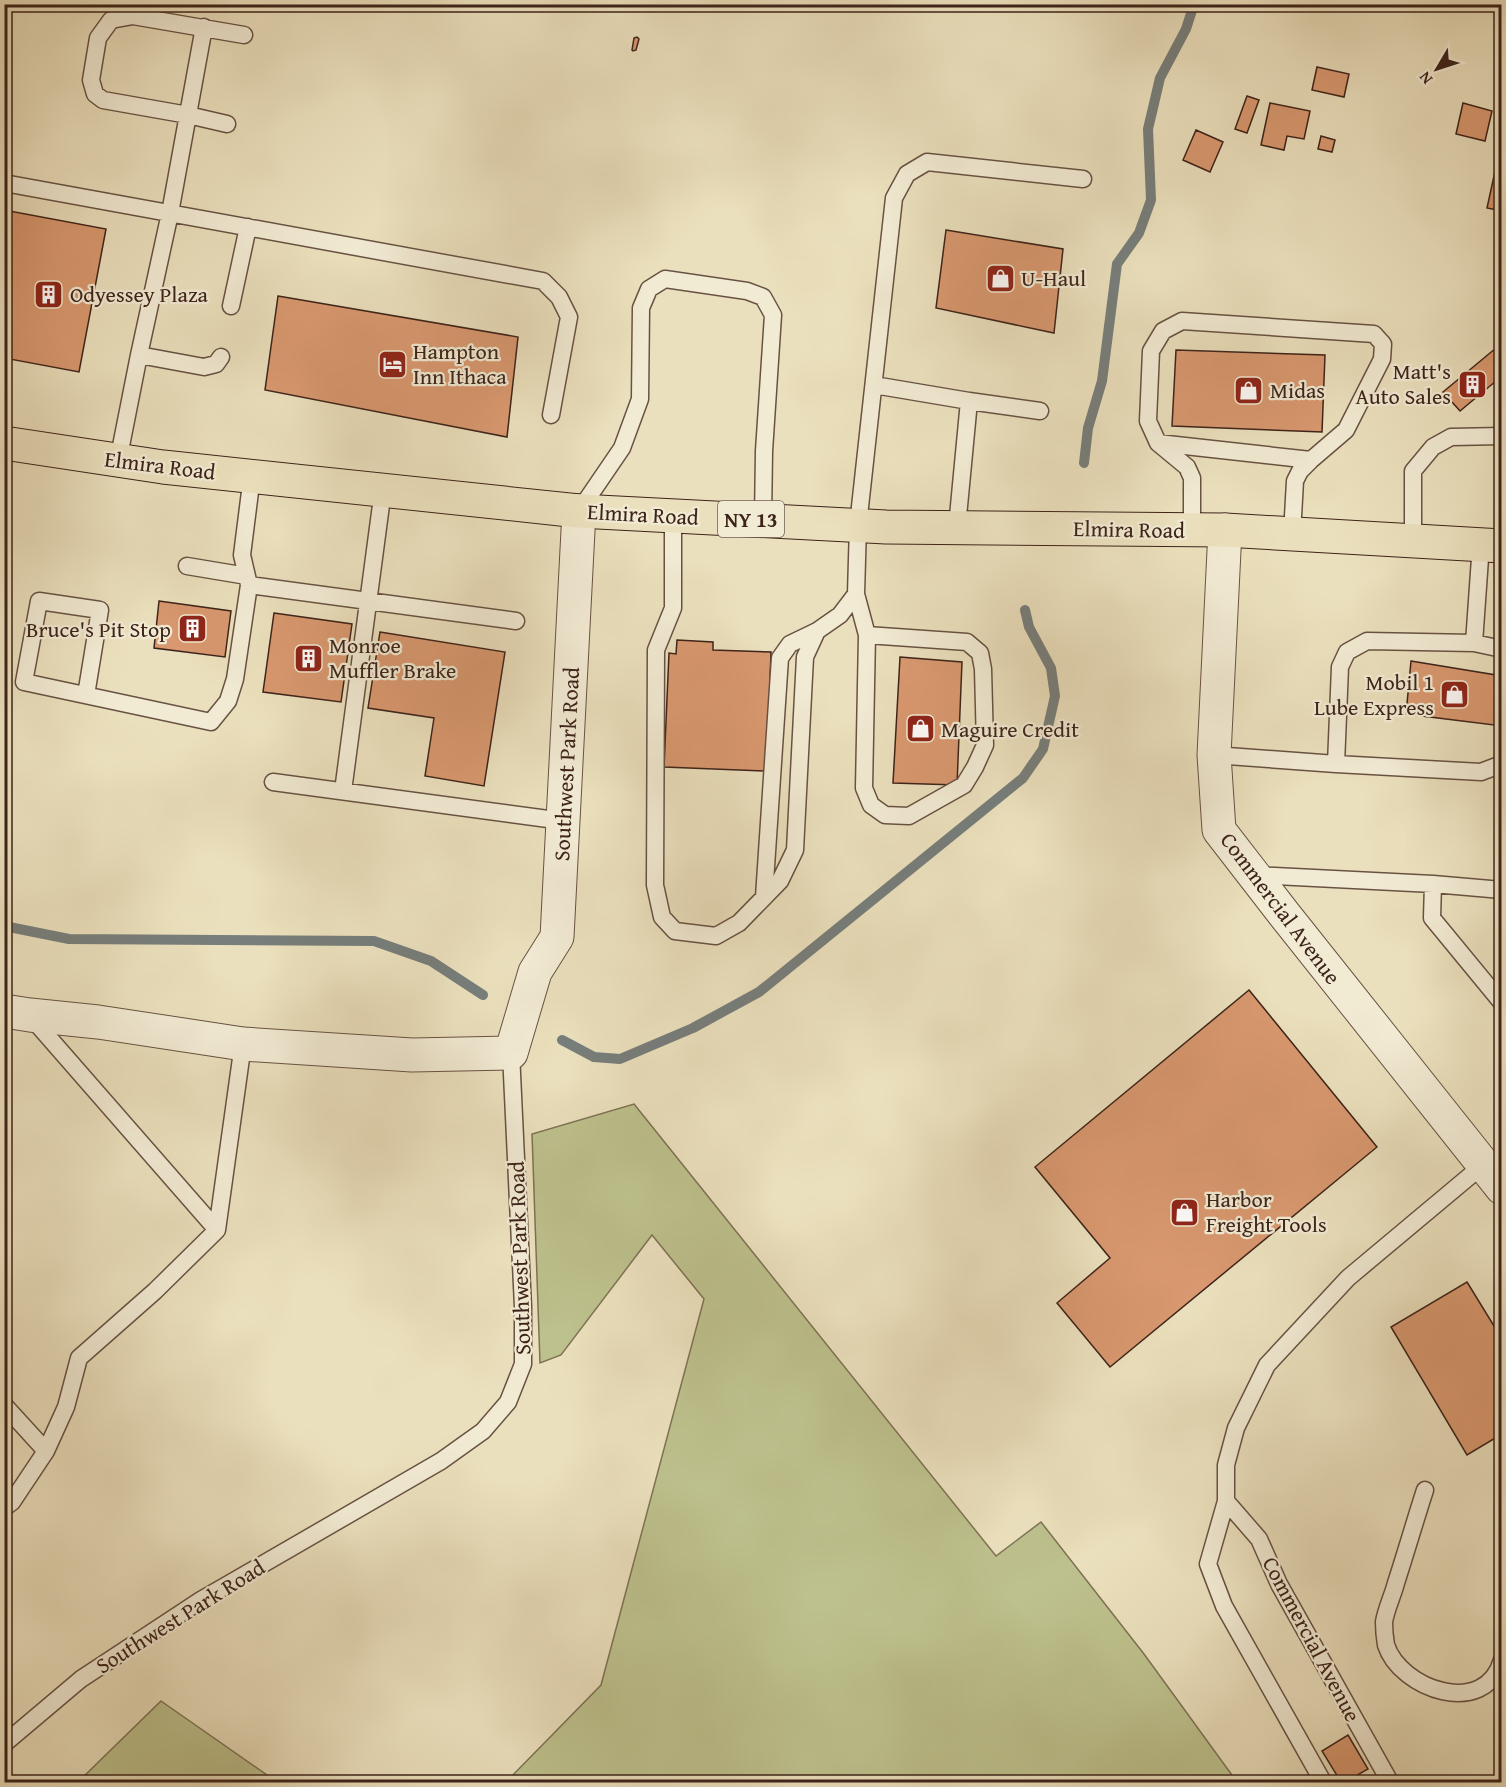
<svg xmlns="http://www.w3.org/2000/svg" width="1506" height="1787" font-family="'Gentium Book Plus',serif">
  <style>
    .green { fill: #bdc18d; stroke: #7d7254; stroke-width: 1.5 }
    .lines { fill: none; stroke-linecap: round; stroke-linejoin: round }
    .stream { stroke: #777e7b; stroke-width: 10 }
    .building { fill: #d9986f; stroke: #3d231a; stroke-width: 1.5 }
    .lane-casing { stroke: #685243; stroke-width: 19 }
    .street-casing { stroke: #685243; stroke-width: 35 }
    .highway-casing { stroke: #3d231a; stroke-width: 35 }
    .lane { stroke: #f2ebd4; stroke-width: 16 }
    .street { stroke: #f2ebd4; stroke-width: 33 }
    .highway { stroke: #ebe0bd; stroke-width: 33 }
    .labels { text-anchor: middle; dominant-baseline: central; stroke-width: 4.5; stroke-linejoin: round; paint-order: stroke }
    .shield { fill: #f2ebd4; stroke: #735f52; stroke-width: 1.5 }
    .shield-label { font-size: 21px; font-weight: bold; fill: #3d231a }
    .poi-label { font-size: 22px; fill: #3d231a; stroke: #f2ebd4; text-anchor: start }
    .street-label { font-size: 22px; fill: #3d231a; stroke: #f2ebd4 }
  </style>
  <rect width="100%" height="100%" fill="#ebe0bd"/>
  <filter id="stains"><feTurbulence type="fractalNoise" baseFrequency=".00333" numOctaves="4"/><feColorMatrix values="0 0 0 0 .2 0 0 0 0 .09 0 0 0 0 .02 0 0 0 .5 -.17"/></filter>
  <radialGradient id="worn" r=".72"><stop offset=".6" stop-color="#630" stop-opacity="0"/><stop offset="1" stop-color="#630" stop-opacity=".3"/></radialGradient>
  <path class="green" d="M634 1104 996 1556 1041 1522 1144 1654 1237 1782H506L601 1685 704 1299 652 1235 561 1355 540 1363 532 1134Z
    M161 1701 277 1782H78Z"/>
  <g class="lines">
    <path class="stream" d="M1084 463 1088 428 1102 381 1117 264 1139 233 1151 200 1148 129 1160 78 1186 29 1194 4
      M4 926 69 939 374 941 431 961 483 995
      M562 1040 594 1057 620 1059 693 1028 759 992 1023 778 1043 749 1055 696 1051 668 1029 627 1025 610"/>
  </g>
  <path class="building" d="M637 37 639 39 636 50 633 51 632 50 634 38Z
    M1317 67 1349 74 1344 97 1312 90Z
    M1247 96 1259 100 1247 133 1235 129Z
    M1270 103 1310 111 1304 139 1287 136 1284 150 1261 145Z
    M1463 103 1492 111 1485 141 1456 134Z
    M1196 130 1223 142 1210 172 1183 160Z
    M1321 136 1335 140 1332 152 1318 149Z
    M1501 144H1502V211L1487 208Z
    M4 210 106 229 79 372 4 358Z
    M946 230 1063 249 1054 333 936 308Z
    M278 296 518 337 507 437 265 390Z
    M1502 343V376L1460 411 1443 392Z
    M1176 350 1325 355 1322 432 1172 426Z
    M159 601 231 611 225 657 154 648Z
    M274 613 352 624 341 702 263 692Z
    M380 632 505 652 484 786 425 776 434 718 368 708Z
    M677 640 713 642V650L771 652 767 771 664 767 669 653 676 654Z
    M900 657 962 662 957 785 893 783Z
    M1411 661 1502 676V726L1406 714Z
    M1249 990 1377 1147 1110 1367 1057 1303 1110 1258 1035 1167Z
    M1467 1282 1502 1339V1434L1467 1455 1391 1327Z
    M1348 1735 1368 1769 1345 1782H1341L1322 1751Z"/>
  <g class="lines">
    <defs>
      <path id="lane" d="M227 124 188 115 103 100 95 94 91 80 98 38 111 20 133 16 244 35
        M4 183 543 281 559 297 569 317 551 415
        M231 306 248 227
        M139 355 204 367 216 364 221 357
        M874 385 969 401
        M1158 443 1311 460
        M118 461 139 355 170 213 204 27
        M579 511 622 448 640 399 641 308 649 289 665 279 747 291 763 297 773 315 764 451 763 520
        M673 516V608L656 650 655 885 662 917 675 931 716 936 739 923 780 881 795 850 805 657 817 631 840 615 856 594
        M957 527 969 401 1040 411
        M1192 530V478L1187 467 1158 443 1148 421 1151 351 1163 331 1182 321 1374 334 1383 344 1382 359 1346 430 1311 460 1300 471 1295 481 1292 534
        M1413 540V471L1433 447 1451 437 1502 436
        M187 566 247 576
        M249 585 516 621
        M867 635 967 642 980 653 983 669 985 745 975 767 964 785 909 816 885 815 871 805 864 788 867 635 856 594 858 525 894 198 907 174 927 162 1083 179
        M1474 643 1502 649
        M86 695 100 610 39 601 24 682 211 722 228 701 235 679 249 585 242 555 252 476
        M1214 755 1336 764 1340 667 1347 652 1367 641 1474 643 1481 544
        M1336 764 1481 772 1502 764
        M273 782 563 821
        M343 791 383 490
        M1254 875 1433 884 1432 918 1502 1003
        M1433 884 1502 890
        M764 897 780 658 790 644 817 631
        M30 1016 217 1230
        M4 1405 46 1451
        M1425 1490C1415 1521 1406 1552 1396 1583 1393 1595 1386 1609 1384 1622 1384 1628 1385 1639 1386 1645 1400 1689 1485 1719 1502 1660
        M1226 1501 1259 1539 1279 1584 1390 1782
        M4 1508 12 1502 46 1451 66 1407 79 1358 155 1291 217 1230 243 1044
        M4 1744 81 1679 201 1600 441 1461 483 1431 508 1402 523 1364V1307L511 1053
        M1323 1782 1224 1606 1208 1564 1226 1501V1465L1236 1428 1267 1365 1348 1278 1483 1165"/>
      <path id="street" d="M1225 530 1214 755 1219 830 1284 914 1502 1188
        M4 1011 30 1015 98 1022 243 1044 412 1055 511 1053 535 972 557 937 579 511"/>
      <path id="highway" d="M4 443 163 467 579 511 886 527 1225 530 1502 546"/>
    </defs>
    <use href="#lane" class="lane-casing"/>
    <use href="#street" class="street-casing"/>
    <use href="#highway" class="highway-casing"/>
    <use href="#lane" class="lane"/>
    <use href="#street" class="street"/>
    <use href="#highway" class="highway"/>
  </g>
  <defs>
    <symbol id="shop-square" viewBox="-11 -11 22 22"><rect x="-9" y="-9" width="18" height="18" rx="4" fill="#8f2418" stroke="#f2ebd4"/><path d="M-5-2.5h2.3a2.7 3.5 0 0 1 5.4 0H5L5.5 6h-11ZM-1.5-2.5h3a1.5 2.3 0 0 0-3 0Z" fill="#fff"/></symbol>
    <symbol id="building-square" viewBox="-11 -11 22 22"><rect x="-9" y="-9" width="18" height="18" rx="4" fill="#8f2418" stroke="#f2ebd4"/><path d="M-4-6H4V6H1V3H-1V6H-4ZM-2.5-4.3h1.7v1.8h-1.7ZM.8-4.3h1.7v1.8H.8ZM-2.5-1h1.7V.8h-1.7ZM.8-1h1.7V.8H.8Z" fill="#fff"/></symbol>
    <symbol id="hotel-square" viewBox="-11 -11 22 22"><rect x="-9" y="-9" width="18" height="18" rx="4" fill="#8f2418" stroke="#f2ebd4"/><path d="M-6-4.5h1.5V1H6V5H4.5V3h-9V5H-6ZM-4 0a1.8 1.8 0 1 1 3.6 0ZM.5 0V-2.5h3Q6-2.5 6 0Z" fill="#fff"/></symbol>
  </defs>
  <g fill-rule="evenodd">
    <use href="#shop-square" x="984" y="262" width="33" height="33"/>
    <use href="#building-square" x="32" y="278" width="33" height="33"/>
    <use href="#hotel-square" x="376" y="348" width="33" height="33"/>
    <use href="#building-square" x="1456" y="368" width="33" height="33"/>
    <use href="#shop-square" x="1232" y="374" width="33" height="33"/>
    <use href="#building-square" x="176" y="612" width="33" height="33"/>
    <use href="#building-square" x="292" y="642" width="33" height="33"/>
    <use href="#shop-square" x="1438" y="678" width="33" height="33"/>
    <use href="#shop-square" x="904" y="712" width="33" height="33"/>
    <use href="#shop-square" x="1168" y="1196" width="33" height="33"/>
  </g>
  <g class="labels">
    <rect class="shield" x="718" y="501" width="66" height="36" rx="4.5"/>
    <g class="shield-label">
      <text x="751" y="519">NY 13</text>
    </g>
    <g class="poi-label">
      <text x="1021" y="278">U-Haul</text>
      <text x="70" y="294">Odyessey Plaza</text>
      <text x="413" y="351">Hampton<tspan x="413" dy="25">Inn Ithaca</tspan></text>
      <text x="1451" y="371" text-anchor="end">Matt's<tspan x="1451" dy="25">Auto Sales</tspan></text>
      <text x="1270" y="390">Midas</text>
      <text x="171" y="629" text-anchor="end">Bruce's Pit Stop</text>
      <text x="329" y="645">Monroe<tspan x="329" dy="25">Muffler Brake</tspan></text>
      <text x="1434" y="682" text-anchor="end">Mobil 1<tspan x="1434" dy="25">Lube Express</tspan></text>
      <text x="941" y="729">Maguire Credit</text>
      <text x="1206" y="1199">Harbor<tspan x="1206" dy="25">Freight Tools</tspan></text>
    </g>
    <g class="street-label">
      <text transform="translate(160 465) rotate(7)">Elmira Road</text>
      <text transform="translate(643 514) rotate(3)">Elmira Road</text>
      <text transform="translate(1129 529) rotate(1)">Elmira Road</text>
      <text transform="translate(566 764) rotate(-87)">Southwest Park Road</text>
      <text transform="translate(1281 908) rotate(53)">Commercial Avenue</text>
      <text transform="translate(519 1258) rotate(-92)">Southwest Park Road</text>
      <text transform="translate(180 1616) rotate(-32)">Southwest Park Road</text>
      <text transform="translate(1312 1639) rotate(62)">Commercial Avenue</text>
    </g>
  </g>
  <rect width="1506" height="1787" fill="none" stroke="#ebe0bd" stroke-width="24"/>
  <rect x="6" y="6" width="1494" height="1775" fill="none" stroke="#3d231a" stroke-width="3"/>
  <rect x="12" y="12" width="1482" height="1763" fill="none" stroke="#3d231a" stroke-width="1.5"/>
  <g transform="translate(1437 69) rotate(231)" stroke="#f2ebd4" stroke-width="4.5" paint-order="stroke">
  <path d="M0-4.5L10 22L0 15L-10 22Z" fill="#3d231a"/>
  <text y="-9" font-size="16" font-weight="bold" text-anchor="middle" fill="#3d231a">N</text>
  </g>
  <rect width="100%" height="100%" filter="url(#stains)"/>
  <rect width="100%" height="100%" fill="url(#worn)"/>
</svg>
